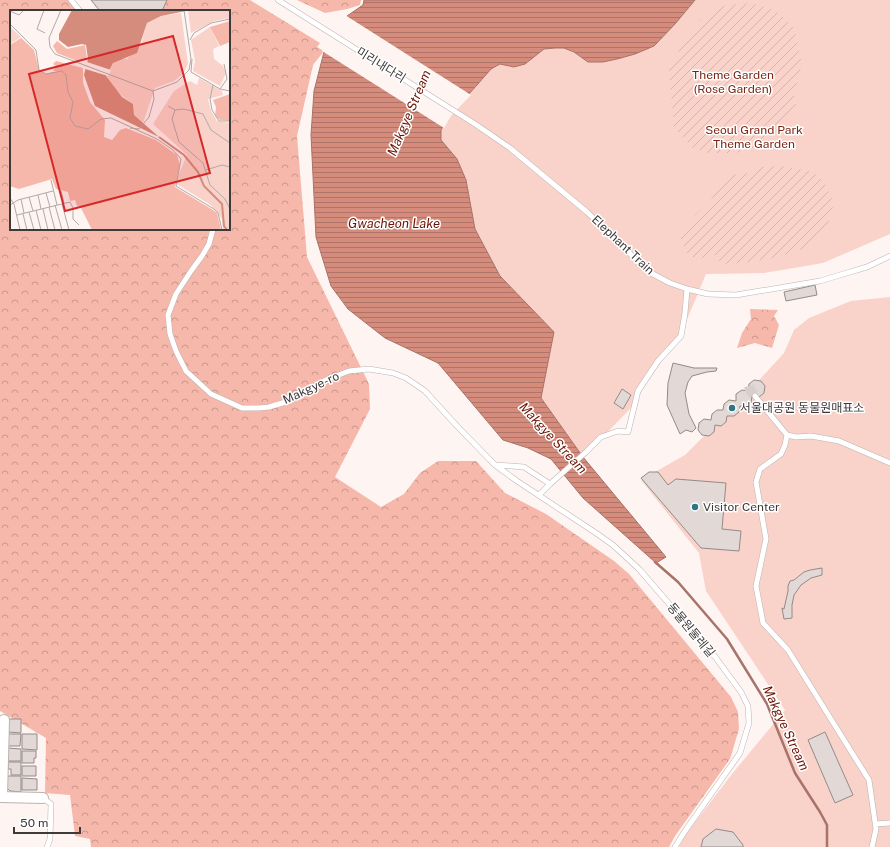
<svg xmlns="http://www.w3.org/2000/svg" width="890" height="847" font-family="'Public Sans','Noto Sans KR',sans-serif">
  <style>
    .green { fill: #f9d2c9 }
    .forest { fill: url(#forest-crowns) }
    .garden { fill: url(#garden-furrows) }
    .water { fill: url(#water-rules); stroke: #a87368 }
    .pier { fill: #fef4f2 }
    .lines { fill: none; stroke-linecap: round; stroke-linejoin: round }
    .stream { stroke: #a87368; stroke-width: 2.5 }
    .building { fill: #e2d9d7; stroke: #938b89 }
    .street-tunnel { stroke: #d8cfcd; stroke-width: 10; stroke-dasharray: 10 5; stroke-linecap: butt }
    .lane-casing { stroke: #bcb3b1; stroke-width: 6 }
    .street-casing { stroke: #bcb3b1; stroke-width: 12 }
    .lane { stroke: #fff; stroke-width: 5 }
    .street { stroke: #fff; stroke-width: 10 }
    .poi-dot { fill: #2f7583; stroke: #fff; stroke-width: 1.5 }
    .labels { text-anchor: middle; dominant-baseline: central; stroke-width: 3; stroke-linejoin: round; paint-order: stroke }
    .street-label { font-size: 12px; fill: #3e3a39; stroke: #fff }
    .park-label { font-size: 12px; fill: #7c2515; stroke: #fff }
    .poi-label { font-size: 12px; fill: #3e3a39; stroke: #fff; text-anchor: start }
    .water-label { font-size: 13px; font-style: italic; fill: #6c1404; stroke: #fff }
    .inset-river { fill: none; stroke: #d68c7c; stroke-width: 2 }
    .inset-road { fill: none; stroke: #b1aaa8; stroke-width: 1 }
    .view { fill: #d62828; fill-opacity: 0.15; stroke: #d62828; stroke-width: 2 }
    .inset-edge { fill: none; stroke: #3e3a39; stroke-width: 2 }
  </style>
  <defs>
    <pattern id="forest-crowns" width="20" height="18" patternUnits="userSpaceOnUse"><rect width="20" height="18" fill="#f6b8aa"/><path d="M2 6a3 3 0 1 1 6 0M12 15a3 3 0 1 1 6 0" fill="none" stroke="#c9978b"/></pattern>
    <pattern id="garden-furrows" width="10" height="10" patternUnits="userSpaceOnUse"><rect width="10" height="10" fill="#f9d2c9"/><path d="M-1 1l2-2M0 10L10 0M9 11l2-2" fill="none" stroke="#d6b5ad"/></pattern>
    <pattern id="water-rules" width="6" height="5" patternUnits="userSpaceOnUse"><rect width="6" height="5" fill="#d68c7c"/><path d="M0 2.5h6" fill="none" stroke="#af7367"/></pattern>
  </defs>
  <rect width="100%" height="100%" fill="#fef4f2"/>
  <path class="green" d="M695 0H890V234L823 263 764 273 706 274 683 329 629 410 583 457 541 398 554 332 500 276 475 229 466 180 441 140V129L450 115 477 85 491 69 500 64 514 67 544 49 555 48H564L574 52 588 62H603L617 59 635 54 675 24Z
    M890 297V847H679L686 834 732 774 785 710 706 591 699 553 641 480 685 455 750 390 784 353 794 330 809 318 851 301Z"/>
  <path class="forest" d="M0 0H71L80 11H11V229H229V11H162L167 0H250L320 43 317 47 324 51 313 65 297 136 307 257 369 384 370 409 335 477 381 507 404 494 420 473 438 461H476L505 493 546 514 614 561 629 574 731 697 738 712 739 729 730 759 675 836 669 847H91L90 839 75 836 70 795 45 793 46 738 0 711Z
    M297 0H361L360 5 347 9 325 13Z
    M750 309 778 310 774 316 779 325 772 348 755 343 737 348 742 333 751 319Z"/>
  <path class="garden" d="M750 3 772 9 782 16 794 28 802 63 794 95 796 104 792 114 784 123 777 126 769 137 755 147 736 153H708L693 148 674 128 669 69 682 45 701 19 722 6Z
    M782 166 813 172 824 182 832 199 833 213 822 235 803 249 778 257 744 263 721 264 714 254 699 259 688 255 680 237 695 215 710 201 719 187 726 183 728 175 748 173 760 167Z"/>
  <path class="water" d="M364 0H695L675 24 654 46 635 54 617 59 603 62H588L574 52 564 48H555L544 49 525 64 514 67 500 64 491 69 477 85 450 115 441 130V140L457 159 466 180 475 229 500 276 554 332 541 398 583 457 666 557 656 563 583 498 551 459 528 448 503 440 438 363 385 338 348 309 331 286 316 237 311 135 314 91 325 48 347 16 363 5Z"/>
  <path class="pier" d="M345 15 471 95 451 116 444 128 322 51 323 47Z"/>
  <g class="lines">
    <path class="stream" d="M655 562 678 582 727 639 767 704 795 773 820 812 827 825V847"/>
  </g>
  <path class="building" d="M91 0H167L162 11H100Z
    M815 285 817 295 786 301 784 292Z
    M673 363 694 368H717L716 371 707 372 692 376 688 382 685 393 689 414 696 428 692 432 686 430 680 434 667 405 668 383Z
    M754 380 761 381 765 386 764 393 759 397 752 396 751 403 746 407 740 406 739 412 734 416H727L726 422 721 426 715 425 714 432 709 436 702 435 698 430 699 423 704 419 711 420 712 414 717 410H723L724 404 729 400 736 401V394L742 390 748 391 749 384Z
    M622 389 631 395 623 409 614 403Z
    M649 472H658L668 485 676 479 726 483 722 529 741 531 739 551 701 548 641 478Z
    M822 568V575L811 578 801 585 794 595 792 605V618L784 619 782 608 784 609 788 591V586L790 581 794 580 804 572 810 570Z
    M8 719H21V733L8 732Z
    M825 732 853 795 835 803 808 740Z
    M7 734H21L20 746H7Z
    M22 734H37V750L22 749Z
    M8 748 21 749V761H8Z
    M22 751H36V758H34V763H22Z
    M8 762H21V775H11V769H8Z
    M22 766H36V776H22Z
    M6 776H21V792L10 791 6 787Z
    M22 778 37 779V790H22Z
    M716 829 733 832 743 845V847H701L703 839Z"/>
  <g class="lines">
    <path class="street-tunnel" d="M749 386 750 390 755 396"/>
    <defs>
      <path id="lane" d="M71 0 80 11
        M278 0 475 124 510 148 587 212 649 272 670 283 687 289 708 294 736 295 820 281 840 275 867 267 890 256
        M213 229 209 244 202 256 191 271 176 294 168 315 170 334 176 351 186 371 211 394 242 408H259L269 407 289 401 326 380 349 371 369 369 393 373 406 378 425 391 457 426 495 465 517 481 596 533 613 545 639 569 716 658 741 692 748 706 749 723 740 753 685 831 675 847
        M755 396 787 435 785 445 781 454 760 469 756 482 766 539 756 586 763 623 788 650 834 724 869 780 876 829 872 847
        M787 435 796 437 811 436 839 441 890 463
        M496 465 524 467 550 484 586 452 601 437 618 431 628 432 638 391 658 361 681 336 685 313 687 289
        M539 495 550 484
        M43 798 51 804 50 839 47 847
        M875 824 890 823"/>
      <path id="street" d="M0 797 43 798
        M2 797 4 720"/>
    </defs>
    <use href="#lane" class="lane-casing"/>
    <use href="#street" class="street-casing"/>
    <use href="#lane" class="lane"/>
    <use href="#street" class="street"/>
  </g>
  <g class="poi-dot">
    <circle cx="732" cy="408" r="4"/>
    <circle cx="695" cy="507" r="4"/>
  </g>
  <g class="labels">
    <g class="street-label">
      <text transform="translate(381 65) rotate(32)">미리내다리</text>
      <text transform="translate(623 245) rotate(43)">Elephant Train</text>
      <text transform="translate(311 388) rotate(-25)">Makgye-ro</text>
      <text transform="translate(691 630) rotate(50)">동물원둘레길</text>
    </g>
    <g class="park-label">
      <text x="733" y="75">Theme Garden<tspan x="733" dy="14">(Rose Garden)</tspan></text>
      <text x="754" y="130">Seoul Grand Park<tspan x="754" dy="14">Theme Garden</tspan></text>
    </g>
    <g class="poi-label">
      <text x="740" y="408">서울대공원 동물원매표소</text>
      <text x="703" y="507">Visitor Center</text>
    </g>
    <g class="water-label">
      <text transform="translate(409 113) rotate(-67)">Makgye Stream</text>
      <text x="394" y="223">Gwacheon Lake</text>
      <text transform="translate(553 438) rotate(47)">Makgye Stream</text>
      <text transform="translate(786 728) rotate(65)">Makgye Stream</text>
    </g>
  </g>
  <g transform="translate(10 10)">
    <rect width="220" height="220" fill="#fef4f2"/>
    <path d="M178 0H220V8L204 11 181 23ZM171 3 178 54 173 64 164 71 145 78 133 113 124 105 123 94 106 81 96 68 97 63 103 53 111 48 117 49 131 34 137 13 151 6ZM0 17 11 27 0 34ZM200 17 209 36 203 39 204 49 213 56 216 63 210 76 183 61 185 51 181 30ZM189 68 212 81 213 85 198 89 201 101 207 111 220 113V220H213L212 209 201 195 165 173 177 145 143 114 164 81 180 71 187 75Z" fill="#f9d2c9"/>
    <path d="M220 11V32L210 36 200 17ZM11 28 24 40 29 60 35 64 48 61H43L46 56 43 54 46 51 73 58V73L80 92 95 110 94 127 102 130 110 120 116 118 146 130 167 145 170 155 165 177 203 200 207 203 211 220H82L70 196H67L65 190 60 191 58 182 46 179 42 169 9 179 0 176V35ZM47 31 57 39 75 35 77 49 67 51 47 43 43 36ZM220 84V111L210 110 205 106 206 97 203 90Z" fill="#f6b8aa"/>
    <path d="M129 45a12 12 0 1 1 24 0a12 12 0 1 1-24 0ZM153 57 160 58 162 67 151 74 141 76 139 73 144 61Z" fill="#f9d2c9"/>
    <path d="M62 0H181L151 6 137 13 127 43 103 53 96 66 112 87 123 94 124 105 149 127 85 96 74 65 78 49 76 35 72 34 58 37 49 30V24Z" fill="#d68c7c"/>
    <path d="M74 51 101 60 98 66 72 58Z" fill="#fef4f2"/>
    <path class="inset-river" d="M149 127 174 145 188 162 194 176 212 194 214 216 217 220"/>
    <path class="inset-road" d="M34 0 27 19 35 23M51 0 39 28 40 37 45 44 143 81 167 72 179 60 181 49 174 0M0 1 9 5 14 0M0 14 26 40 29 60 36 64 52 61 56 65 58 82 63 92 60 108 65 116 78 119 91 109 101 108 147 129 163 140 171 149 166 176 204 199 208 203 212 220M180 30 184 23 201 13 220 9M182 49 181 62 210 79 220 81M203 75 200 89 202 100 209 111H220M210 79 217 69 214 54M158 96 165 100 162 109 169 132 193 153 200 175 215 189 220 199M165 100 174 99 193 104 201 120 220 133M120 118 129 119 139 107 144 89 143 81M196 160 212 155 220 157M41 170 47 195M51 181 54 193M36 183 40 197M28 185 31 199M19 187 23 201M0 188 4 194 10 220M11 189 14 203M52 194 59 220M0 195 8 190 43 181M45 195 52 220M39 197 45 220M33 199 38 220M26 200 31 220M19 202 24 220M13 204 17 220M7 205 60 192 63 198V209L69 215"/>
    <path class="view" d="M163 26 200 163 55 201 19 64Z"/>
    <rect width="220" height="220" class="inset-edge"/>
  </g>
  <path d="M14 827v6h66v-6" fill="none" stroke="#3e3a39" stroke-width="2"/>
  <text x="20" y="827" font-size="12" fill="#3e3a39" stroke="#ffffff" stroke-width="3" paint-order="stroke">50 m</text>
</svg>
